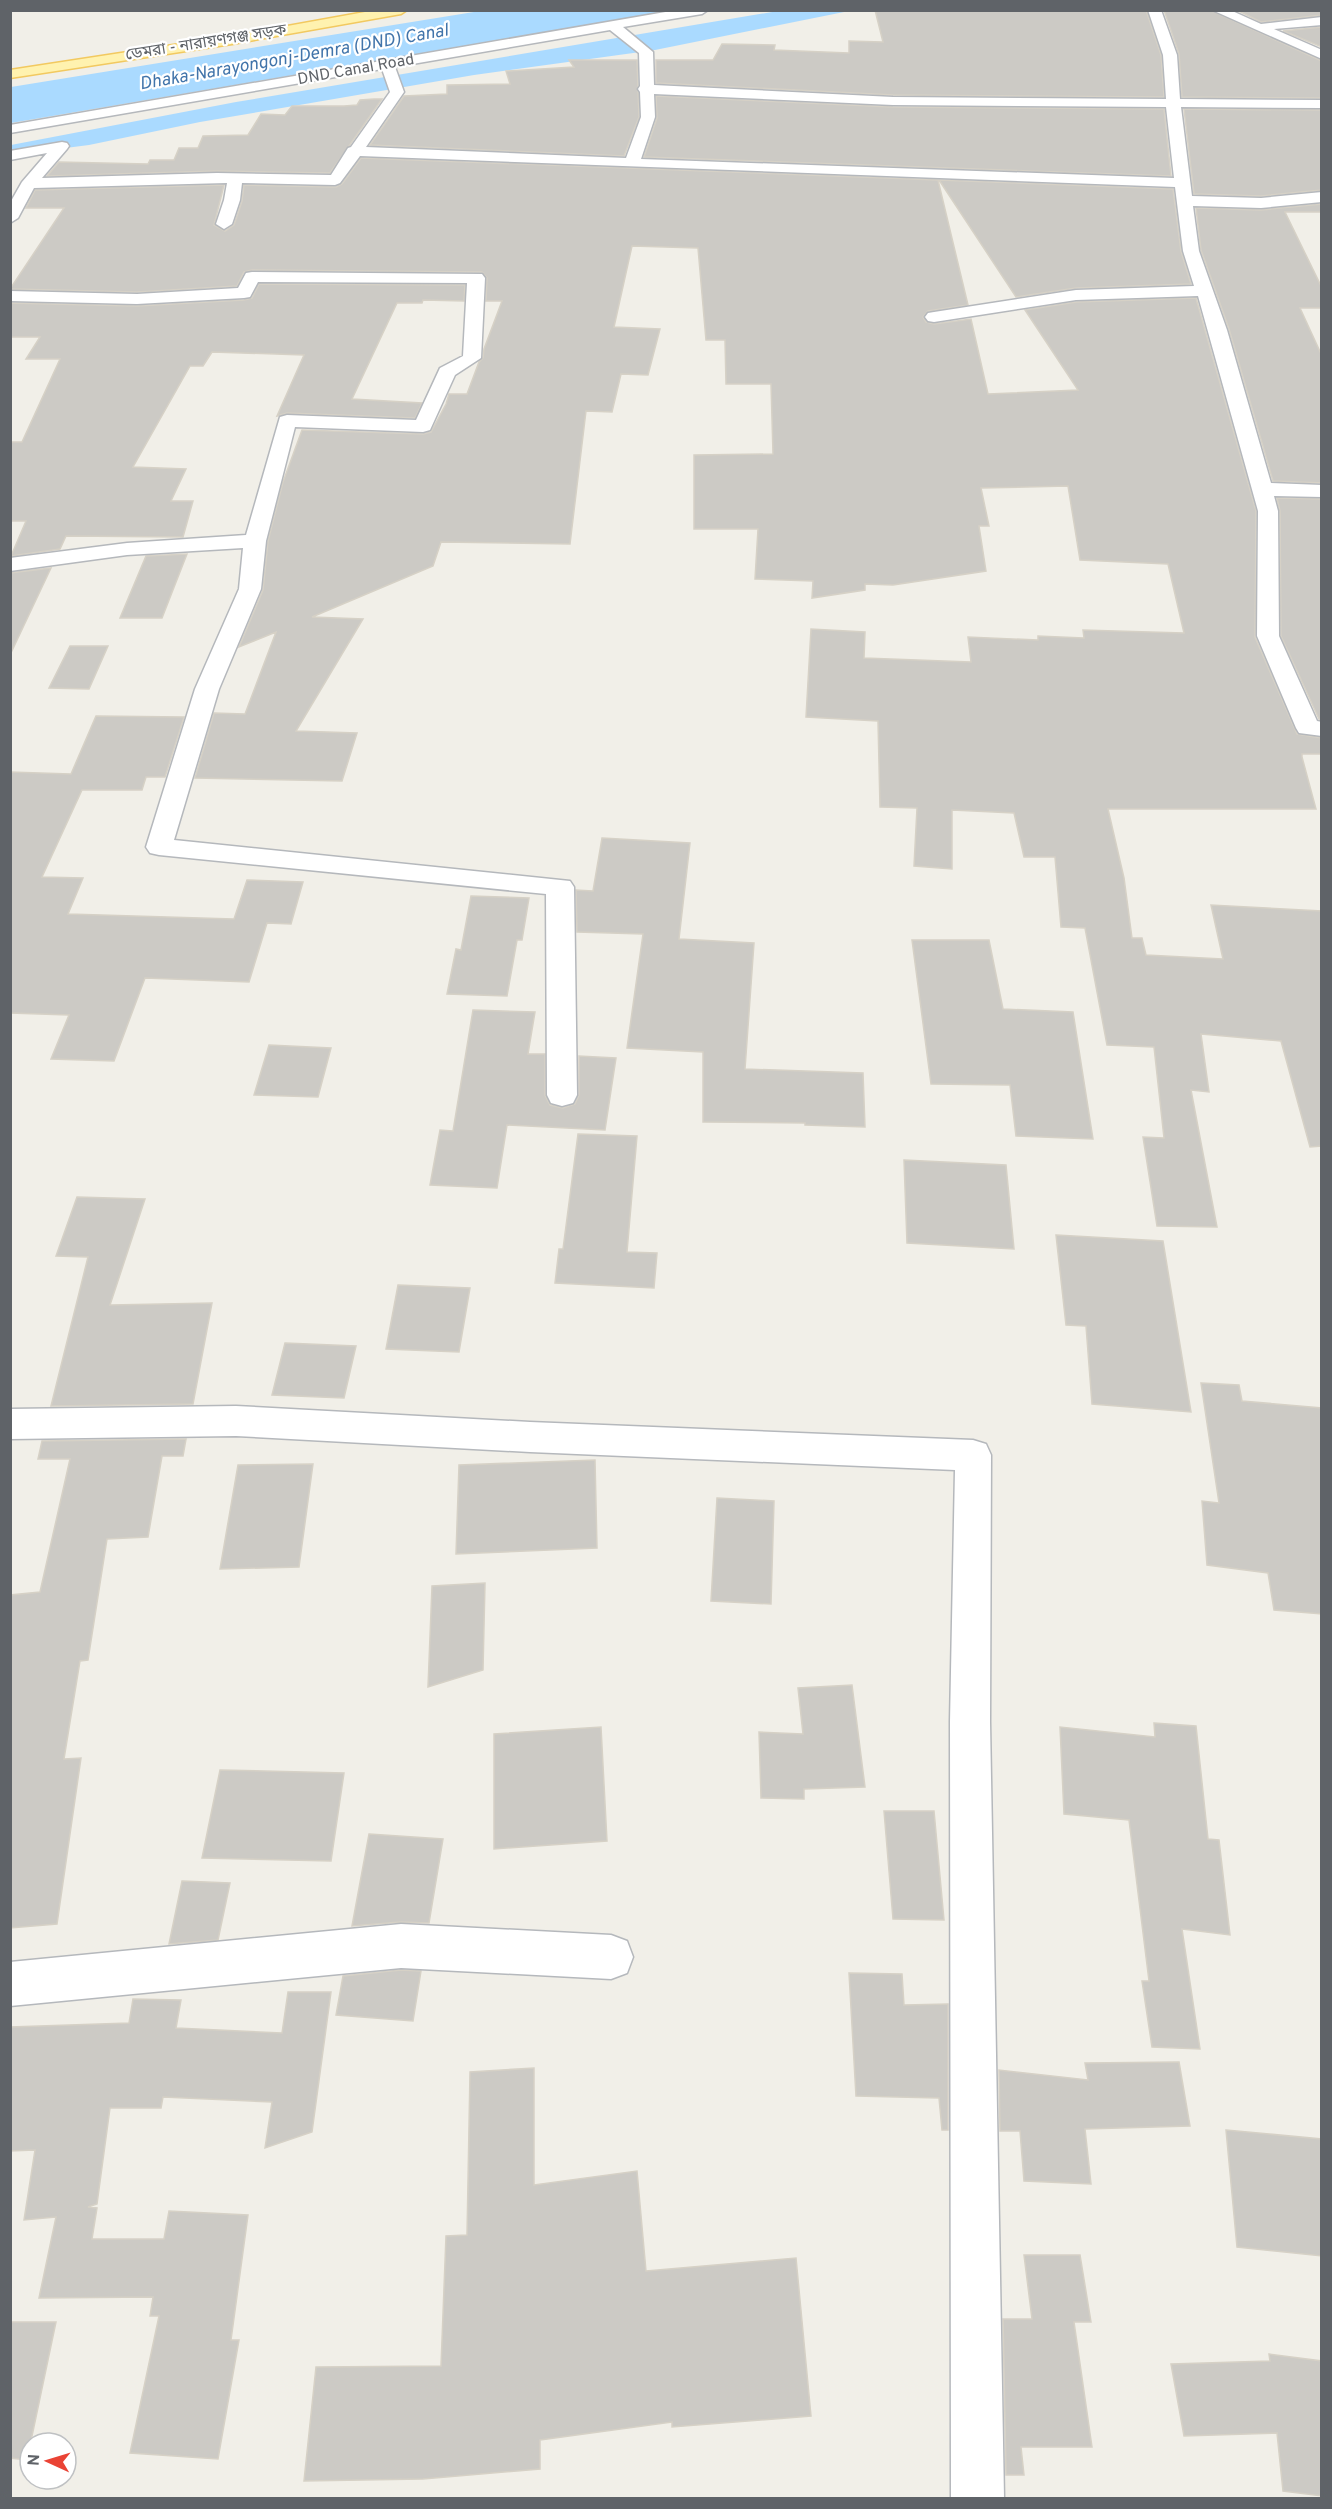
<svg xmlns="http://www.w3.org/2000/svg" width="1332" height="2509" font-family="Overpass,'Noto Sans Bengali',sans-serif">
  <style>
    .water { fill: #aadaff }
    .building { fill: #cccac5; stroke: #d6d1c6; stroke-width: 1.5 }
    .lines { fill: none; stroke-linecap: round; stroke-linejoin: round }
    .minor-casing { stroke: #b5b8bc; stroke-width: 3 }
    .primary-casing { stroke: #f2c960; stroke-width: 3 }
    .minor { fill: #fff; fill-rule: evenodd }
    .primary { fill: #fff2af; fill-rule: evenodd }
    .labels { text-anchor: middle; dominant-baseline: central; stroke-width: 4.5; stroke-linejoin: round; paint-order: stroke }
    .far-street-label { font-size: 16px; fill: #5f6368; stroke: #fff }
    .far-water-label { font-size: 18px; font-style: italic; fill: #4174aa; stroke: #fff }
  </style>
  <rect width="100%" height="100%" fill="#f1efe8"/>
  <path class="water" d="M480 11H672L11 123V87Z
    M778 11H849L655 50 474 75 200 122 89 145 11 155V145L236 102Z"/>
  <path class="building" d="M875 10H1146L1161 55 1164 97 893 95 656 83V60H713L722 44 775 45 774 50 849 53V41L883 42Z
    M1164 10H1210L1322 61V98L1182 97 1179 54Z
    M1237 10H1322V15L1261 22Z
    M1322 27V47L1283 31Z
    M569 60H637L639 117 624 156 370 145 404 96 447 94V85L510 84 506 71 574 67Z
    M656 96 893 107 1164 109 1171 176 644 157 657 118Z
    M374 99H382L330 173 217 171 47 176 59 162 148 164 150 160H174L179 148H198L203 136 248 135 261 114 285 115 292 106H344L357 105 360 100Z
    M1184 109 1322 110V190L1261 196 1194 194Z
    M361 158 938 180 968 305 928 311 923 317 926 322 934 324 971 319 988 394 1078 390 1025 310 1076 302 1196 298 1256 511 1255 637 1297 734 1322 738V754H1302V757L1316 809H1108L1124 878 1132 938H1142L1146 955 1223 959 1211 905 1322 911V1146L1310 1147 1281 1041 1201 1034 1209 1092 1191 1090 1217 1227 1157 1226 1143 1137 1164 1138 1154 1047 1107 1045 1085 928 1061 927 1055 857H1024L1014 813 952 810V869L914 866 917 808 880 807 878 721 806 717 811 629 865 632 864 658 971 662 968 637 1038 640V636L1084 638 1083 630 1184 633 1168 564 1080 560 1068 486 981 488 989 526H979L986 571 893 585 865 584V590L812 598 813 581 755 579 758 529H694V455L773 454 771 384H726L725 340H706L698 248 632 246 614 327 660 329 648 375 621 374 612 412 586 411 570 544 441 542 433 566 312 617 363 619 296 731 357 733 342 781 195 778 214 713 245 714 276 632 239 647 263 590 268 541 283 482 302 430 423 434 431 432 446 404 449 394H467L479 362 483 358 484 349 502 301H486L487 278 482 272 252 270 244 272 237 286 137 292 10 289 64 208H26L35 190 224 185 214 225 225 231 234 225 242 201 244 185 336 187 342 184Z
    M939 180 1173 189 1181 251 1191 284 1076 288 1016 297Z
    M1322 204V212H1285L1322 288V308H1300L1322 356V483L1273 481 1229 329 1201 250 1196 208 1261 210Z
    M259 284 465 285 464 301 423 300 422 303H397L352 399 422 403 415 418 287 413 277 416 304 355 212 352 203 366H190L133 467 186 469 171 501H193L183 537 66 536 60 549 11 556 26 521H10V442H22L60 359H26L40 337H10V303L137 306 244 300 252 298Z
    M1277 498 1322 499V720L1319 719 1281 636 1280 511Z
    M187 554 162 618H120L146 556Z
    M51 568 10 655V573Z
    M70 646H108L89 689 49 688Z
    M96 716 184 717 165 777H146L142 790H82L42 877 83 878 68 914 234 919 247 880 303 882 291 924 267 923 249 982 145 978 114 1061 51 1059 69 1015 10 1013V772L71 774Z
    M602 838 690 843 679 939 754 943 745 1069 863 1073 865 1127 805 1125V1123L703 1122V1052L627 1048 643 934 577 932 576 890 593 891Z
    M471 896 529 898 522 940H517L507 996 447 994 456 949 461 950Z
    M912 940H989L1003 1009 1073 1012 1093 1139 1016 1136 1010 1085 931 1084Z
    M473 1010 535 1012 528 1054H545V1095L550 1105 563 1108 575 1104 579 1095V1056L616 1058 605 1130 507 1125 497 1188 430 1185 440 1130 453 1131Z
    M269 1045 331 1048 318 1097 254 1095Z
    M578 1134 637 1136 627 1252 657 1253 654 1288 555 1283 559 1249H563Z
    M904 1160 1006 1165 1014 1249 907 1243Z
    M77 1197 145 1199 110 1305 212 1303 193 1404 51 1406 88 1257 56 1256Z
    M1056 1235 1163 1241 1191 1412 1092 1404 1086 1326 1066 1325Z
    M398 1285 470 1288 459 1352 386 1349Z
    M285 1343 356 1346 344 1398 272 1395Z
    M1201 1383 1239 1385 1242 1401 1322 1408V1614L1274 1610 1268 1573 1207 1565 1202 1501 1219 1503Z
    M186 1439 183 1456H162L148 1537 107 1539 88 1660 80 1661 64 1759 81 1758 57 1924 10 1928V1595L40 1592 70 1459H38L42 1441Z
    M595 1460 597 1548 456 1554 459 1465Z
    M313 1464 299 1567 220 1569 238 1465Z
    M717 1498 774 1501 771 1604 711 1601Z
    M485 1583 483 1670 428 1687 432 1586Z
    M852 1685 865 1787 804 1789V1799L761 1798 759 1732 803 1734 798 1688Z
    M1154 1723 1196 1726 1208 1839 1219 1840 1230 1935 1182 1929 1200 2049 1152 2047 1142 1981H1149L1129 1820 1064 1814 1060 1727 1155 1737Z
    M601 1727 607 1841 494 1849V1734Z
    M220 1770 344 1773 331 1861 202 1858Z
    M884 1811H934L944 1920 893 1919Z
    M369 1834 443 1839 429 1923 401 1922 352 1926Z
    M182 1881 230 1883 218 1940 169 1944Z
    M401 1970 421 1971 413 2021 336 2015 343 1976Z
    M849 1973 902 1974 904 2005 948 2004V2130H942L939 2098 856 2096Z
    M288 1992H331L312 2132 265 2148 272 2102 163 2097 161 2108H110L97 2204 88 2207 97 2208 92 2239H164L169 2211 248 2215 231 2340H239L218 2459 130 2453 159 2316H150L153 2297 39 2298 56 2217 24 2220 35 2150 10 2151V2027L129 2023 133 1999 181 2000 176 2028 282 2033Z
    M1179 2062 1190 2126 1085 2129 1091 2184 1024 2181 1020 2131H1000L999 2070 1088 2080 1085 2063Z
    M534 2068V2185L637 2171 646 2271 796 2258 811 2416 672 2427V2422L540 2440V2469L423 2479 304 2481 316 2367 441 2366 446 2236 467 2235 470 2072Z
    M1226 2130 1322 2139V2256L1237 2247Z
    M1024 2255H1080L1091 2322H1074L1092 2447H1021L1024 2475H1006L1003 2319H1032Z
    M10 2322H56L27 2460 10 2458Z
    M1269 2354 1322 2361V2496L1283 2491 1277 2433 1184 2436 1171 2364 1270 2361Z"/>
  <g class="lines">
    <defs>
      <path id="minor" d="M677 10H708L702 14 623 27 653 52 654 85 893 97 1166 99 1163 55 1148 10H1161L1177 55 1180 99 1322 100V108L1181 107 1192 196 1261 198 1322 192V202L1261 208 1193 206 1199 251 1227 330 1271 483 1322 485V497L1274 496 1278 511 1279 636 1317 721 1322 722V736L1299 733 1296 728 1257 636 1258 511 1198 296 1076 300 934 322 928 321 925 317 928 313 934 312 1076 290 1194 286 1183 251 1175 187 360 156 340 183 335 185 242 183 240 200 232 224 224 229 216 224 224 200 227 183 34 188 18 218 10 223V203L22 182 47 153 10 160V151L62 142 67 143 69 146 67 149 42 178 217 173 331 175 348 148 351 147 390 92 382 69 10 133V125ZM610 30 639 53 640 86 638 89 640 92 641 117 626 158 366 147 404 92 395 67ZM654 94 893 105 1166 107 1174 178 641 159 655 117Z
        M1212 10H1230L1261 24 1322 17V25L1274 29 1322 50V59Z
        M252 272 482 274 485 278 481 358 455 375 430 430 423 432 295 427 266 541 261 589 219 689 174 840 570 881 574 887 577 1095 573 1103 562 1106 551 1103 547 1095 546 894 159 855 150 853 146 847 195 689 239 589 243 548 127 555 10 571V558L127 543 246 535 280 417 287 415 416 420 440 368 463 356 467 283 258 282 250 297 244 298 137 304 10 301V291L137 294 238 288 246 273Z
        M236 1406 530 1422 973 1440 986 1444 991 1455 990 1722 1004 2498H951L950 1722 955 1470 530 1452 236 1436 10 1439V1409Z
        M401 1924 611 1935 627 1941 633 1957 627 1973 611 1979 401 1968 10 2006V1962Z"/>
      <path id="primary" d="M376 10H407L401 14 232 44 10 78V70L232 36Z"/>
    </defs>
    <use href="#minor" class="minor-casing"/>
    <use href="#primary" class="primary-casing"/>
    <use href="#minor" class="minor"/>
    <use href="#primary" class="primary"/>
  </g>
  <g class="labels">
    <g class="far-street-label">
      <text transform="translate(206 43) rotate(-9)">ডেমরা - নারায়ণগঞ্জ সড়ক</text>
      <text transform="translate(356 70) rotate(-10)">DND Canal Road</text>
    </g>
    <g class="far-water-label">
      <text transform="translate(294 58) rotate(-10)">Dhaka-Narayongonj-Demra (DND) Canal</text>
    </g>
  </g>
  <rect width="1332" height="2509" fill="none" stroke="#5f6368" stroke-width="24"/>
  <g transform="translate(48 2461) rotate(274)"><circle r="28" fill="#ffffff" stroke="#bfc1c3" stroke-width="1.5"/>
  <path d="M0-4.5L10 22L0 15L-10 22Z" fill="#ea4335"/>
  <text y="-9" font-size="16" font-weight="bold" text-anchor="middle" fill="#5f6368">N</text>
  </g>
</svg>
